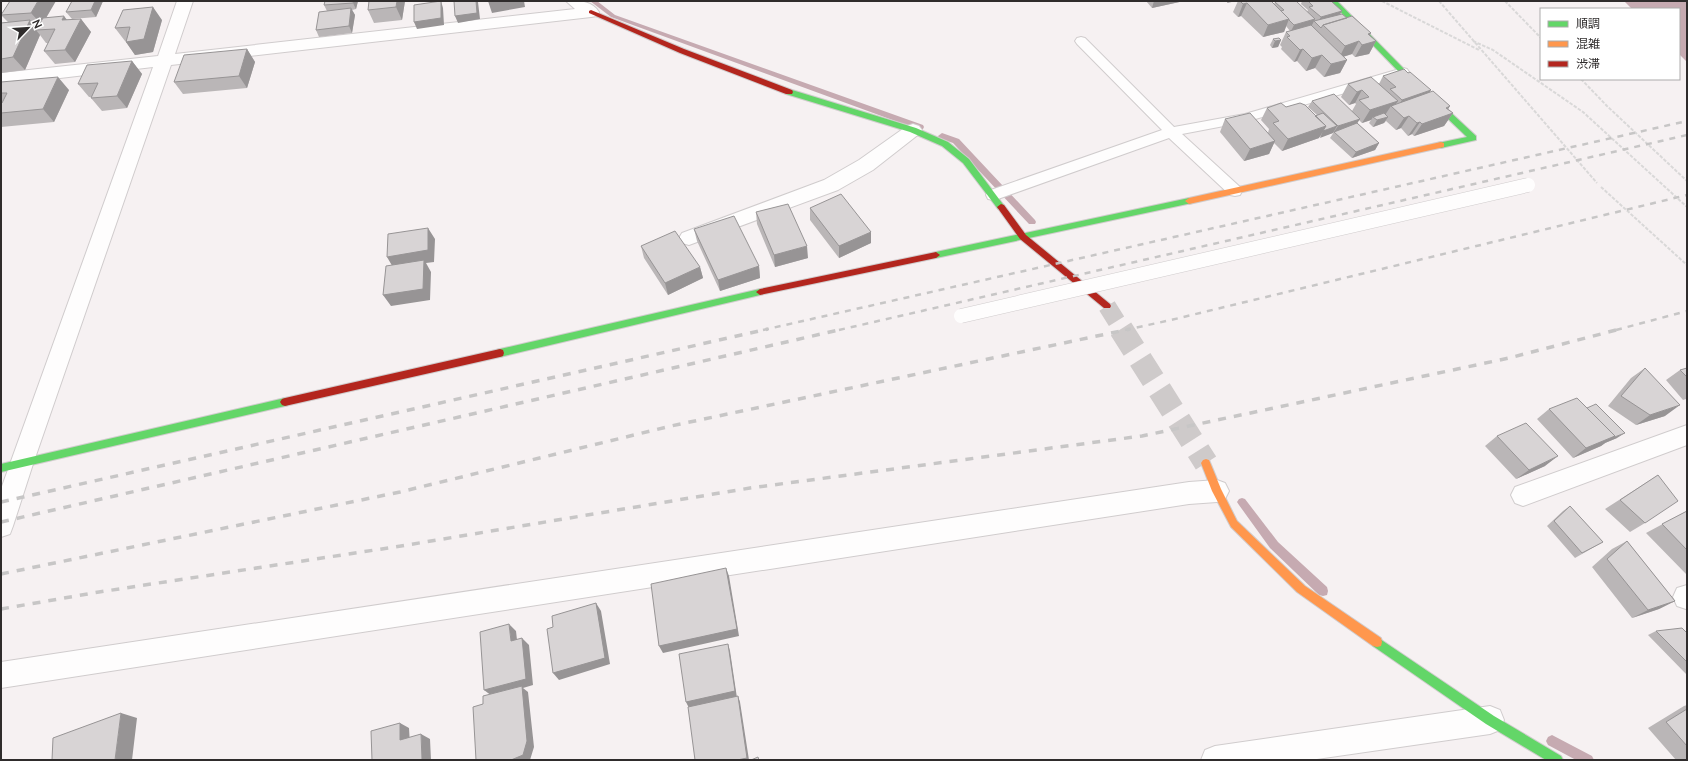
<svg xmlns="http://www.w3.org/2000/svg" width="1688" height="761" font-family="Lato,'Noto Sans JP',sans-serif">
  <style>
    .water { fill: #c6aab1 }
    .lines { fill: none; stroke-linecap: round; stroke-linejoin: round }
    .stream { fill: #c6aab1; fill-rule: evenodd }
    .secondary-tunnel-far1 { stroke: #cecaca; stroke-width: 18; stroke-dasharray: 18 10; stroke-linecap: butt }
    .secondary-tunnel { stroke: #cecaca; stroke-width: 24; stroke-dasharray: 24 12; stroke-linecap: butt }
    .lane-casing { stroke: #d0cccd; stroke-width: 2 }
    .street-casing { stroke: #d0cccd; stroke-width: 2 }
    .fast-casing { stroke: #d0cccd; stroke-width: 2 }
    .slow-casing { stroke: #d0cccd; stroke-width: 2 }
    .jam-casing { stroke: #d0cccd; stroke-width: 2 }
    .path { stroke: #d9d8d8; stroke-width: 2; stroke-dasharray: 3.5 1.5; stroke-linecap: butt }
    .lane { fill: #fefdfd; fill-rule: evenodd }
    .street { fill: #fefdfd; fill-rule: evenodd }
    .fast { fill: #63d668; fill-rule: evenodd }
    .slow { fill: #ff974d; fill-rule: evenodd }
    .jam { fill: #b3261e; fill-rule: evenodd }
    .rail-far1 { stroke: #c7c6c6; stroke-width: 2.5; stroke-dasharray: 6 6; stroke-linecap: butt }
    .rail { stroke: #c7c6c6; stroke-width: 3.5; stroke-dasharray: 8 8; stroke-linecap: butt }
    .lane-bridge-casing { stroke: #d0cccd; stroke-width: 15; stroke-linecap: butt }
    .lane-bridge { stroke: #fefdfd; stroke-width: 14 }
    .wall { fill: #bab6b7 }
    .shaded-wall { fill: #979495 }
    .building { fill: #d8d4d5; stroke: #979495 }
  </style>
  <rect width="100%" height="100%" fill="#f6f1f2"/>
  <path class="water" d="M1624 1H1687V62L1679 54V9H1632Z"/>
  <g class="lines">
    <path class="stream" d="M590 1H597L615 15 923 125 924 127 923 129H917L611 17Z
      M942 133 959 139 1035 220 1036 222 1035 224H1029L953 143 939 138 938 136Z
      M1242 498 1245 499 1278 542 1327 587 1328 591 1327 595 1323 596 1319 595 1270 548 1239 505 1237 502 1239 499Z
      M1552 735 1592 756 1594 760H1576L1548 745 1546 741 1548 737Z"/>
    <path class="secondary-tunnel-far1" d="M1107 306 1122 330"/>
    <path class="secondary-tunnel" d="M1121 329 1206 463"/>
    <defs>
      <path id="lane" d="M1081 37 1085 38 1174 127 1245 114 1403 68 1407 69 1409 72 1407 75 1245 122 1182 134 1240 187 1242 191 1240 195 1235 196 1230 195 1169 138 998 199 993 200 988 199 986 195 988 191 1162 130 1077 44 1075 41 1077 38Z"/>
      <path id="street" d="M177 1H193L175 54 575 9 566 1C579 1 591 0 599 12L597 16 591 17 171 65 33 464 13 526 10 534 1 537V489L153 67 1 85V73L158 56Z
        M913 124 919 126 922 130 919 134 873 170 838 190 689 245 682 243 679 238 682 233 824 180 859 160 907 126Z
        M1687 425V445L1523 506 1515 503 1511 495 1515 487Z
        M1217 480 1225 483 1229 491 1225 499 1217 502 1189 504 1 688V662L1189 482Z
        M1687 585V609H1686L1677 606 1673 597 1677 588Z
        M1490 706 1500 710 1504 720 1500 730 1490 734 1310 760H1201L1205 750 1215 746Z"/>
      <path id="fast" d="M1330 1H1337L1405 70 1476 136V140L1441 148 1438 147V143L1467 137 1401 74Z
        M786 90H792L916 128 948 142 969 159 1005 207 1004 209H998L963 163 942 146 910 132 786 94Z
        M1189 198 1193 201 1192 203 936 258 932 255 936 252Z
        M760 289 764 292 760 295 500 357 497 356 496 353 497 350 500 349Z
        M285 398 288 399 290 402 288 405 285 406 1 472V464Z
        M1377 637 1494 716 1561 756 1563 760H1546L1486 724 1373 646 1372 642 1373 638Z"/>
      <path id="slow" d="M1441 142 1444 143V147L1189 204 1185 201 1189 198Z
        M1206 459 1209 460 1221 489 1237 521 1305 586 1381 638 1382 642 1381 646 1377 647 1373 646 1297 592 1231 527 1212 491 1201 463 1203 460Z"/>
      <path id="jam" d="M591 10 684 49 792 90 793 92 792 94H786L680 53 589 13V11Z
        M1001 204 1004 205 1026 235 1110 304 1111 306 1110 308H1104L1020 239 997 207Z
        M936 252 940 255 936 258 760 295 756 292 760 289Z
        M500 349 503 350 504 353 503 356 500 357 285 406 282 405 280 402 282 399 285 398Z"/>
    </defs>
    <use href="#lane" class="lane-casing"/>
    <use href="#street" class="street-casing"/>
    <use href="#fast" class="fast-casing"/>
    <use href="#slow" class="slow-casing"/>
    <use href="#jam" class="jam-casing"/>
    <path class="path" d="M1382 1 1479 50
      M1439 1 1597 183
      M1505 1 1541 38
      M1473 41 1493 50 1583 112 1687 207
      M1581 79 1607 106 1687 181
      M1601 187 1687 265"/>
    <use href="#lane" class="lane"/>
    <use href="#street" class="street"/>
    <use href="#fast" class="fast"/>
    <use href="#slow" class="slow"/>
    <use href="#jam" class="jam"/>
    <path class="rail-far1" d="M763 330 1687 121
      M839 330 1687 135
      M1125 330 1171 320 1687 195
      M1616 330 1687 311"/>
    <path class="rail" d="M1 502 768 329
      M1 522 843 329
      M1 574 400 492 671 426 1130 329
      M1 609 99 592 401 546 750 488 1142 436 1509 358 1620 329"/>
    <defs>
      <path id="lane-bridge" d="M961 316 1528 185"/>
    </defs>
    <use href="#lane-bridge" class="lane-bridge-casing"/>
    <use href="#lane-bridge" class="lane-bridge"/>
  </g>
  <path class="wall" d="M10 1 46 17 67 20 81 19 91 32 75 62 55 64 44 51 48 43H46L40 35 25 70 1 73V23L8 22 1 15Z
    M103 1 96 17 72 19 66 12Z
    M325 1H358L356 9 352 10 355 15 352 33 319 37 316 30 327 11 324 5Z
    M405 1 402 20 374 23 368 10Z
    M1146 1H1184L1152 8Z
    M1238 1H1257L1274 4 1275 2 1307 12 1308 10 1301 4 1302 1H1331L1340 14 1347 18 1376 41 1369 54 1355 57 1352 54 1343 57 1347 60 1340 73 1324 77 1315 68 1306 71 1297 61 1294 62 1281 49 1282 47 1280 45 1286 32 1290 31 1286 26 1284 32 1263 37 1241 16 1238 17 1233 12Z
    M162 20 153 52 135 55 126 42V41H125L115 28Z
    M1273 39 1281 40 1278 47 1272 48 1270 45Z
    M247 49 255 62 247 88 183 94 174 82Z
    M132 61 142 74 127 108 102 111 91 98 92 97H89L78 84Z
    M1408 73 1431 90 1429 92 1453 113 1444 126 1414 136 1412 134 1408 136 1401 128 1396 130 1386 121 1384 123 1373 127 1369 123 1371 120 1362 123 1359 120 1357 123 1379 143 1375 150 1352 158 1330 138 1334 132 1333 133 1319 137V138L1282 151 1274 143 1269 154 1244 161 1220 132 1225 119 1268 133 1269 129 1261 120 1267 108 1286 107 1315 116 1317 115 1308 107 1312 101 1352 111 1356 104 1355 103 1349 105 1341 97 1348 84H1379L1383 76Z
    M1 82 69 90 54 122 1 127Z
    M810 208 871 232V243L839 258 810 220Z
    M756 212 808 258 775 267 757 224Z
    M694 229 759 266 760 278 720 291 697 241Z
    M641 246 700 267 703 278 668 295 644 258Z
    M1645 368 1665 416 1636 425 1608 406 1631 378Z
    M1687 368V400L1686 399 1683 400 1666 380 1680 370Z
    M1549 409 1617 438 1605 443 1601 446 1573 458 1537 419Z
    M1497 436 1545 466 1516 479 1485 446Z
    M1658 475 1645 523 1630 532 1605 509Z
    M1570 506 1603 542 1575 558 1547 526 1563 511Z
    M1687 511V575L1646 533Z
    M1627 541 1675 601 1659 609 1632 618 1592 567 1612 549Z
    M1656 631 1687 633V675L1648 635Z
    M1687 705V760H1676L1648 728 1684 706Z"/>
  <path class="shaded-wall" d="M38 1H56L42 25 31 13Z
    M95 1H103L96 17 91 10Z
    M354 1H358L356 9 353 3Z
    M397 1H405L402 20 396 7Z
    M441 1 443 8 444 25 417 29 414 22Z
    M476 1H478V2L480 19 458 23 455 16Z
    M488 1H524L525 7 492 13Z
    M1154 1H1184L1152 8Z
    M1228 1H1236L1227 3Z
    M1247 3 1241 16 1238 17 1243 4Z
    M153 7 162 20 153 52 135 55 126 42Z
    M351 8 355 15 352 33 349 26Z
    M1342 11 1338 18 1317 23 1321 17Z
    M64 16 74 29 62 20Z
    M81 19 91 32 75 62 65 50Z
    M1289 19 1284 32 1263 37 1268 25Z
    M1315 19 1312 25 1291 31 1294 25Z
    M30 20 39 30H36L40 35 25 70 13 57Z
    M1371 33 1365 44 1376 41 1369 54 1355 57 1368 34Z
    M1281 40 1278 47 1272 48 1275 41Z
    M1359 41 1352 54 1339 58 1345 46Z
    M247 49 255 62 247 88 239 76Z
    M1303 49 1297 61 1294 62 1300 50Z
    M1322 55 1315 68 1306 71 1312 58Z
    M1347 60 1340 73 1324 77 1331 64Z
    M132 61 142 74 127 108 117 96Z
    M58 77 69 90 54 122 43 109Z
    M1362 90 1355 103 1349 105 1357 92Z
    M1431 90 1423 102 1396 110 1402 100Z
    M1398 101 1393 108 1391 106 1385 115 1373 117 1371 120 1362 123 1370 110Z
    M1450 106 1444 116 1453 113 1444 126 1414 136 1422 124 1446 108Z
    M1409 116 1401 128 1396 130 1404 118Z
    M1388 117 1384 123 1373 127 1377 120Z
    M1360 119 1356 125 1334 132 1338 126Z
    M1420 122 1412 134 1408 136 1417 123Z
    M1326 126 1319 138 1282 151 1288 139Z
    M1337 126 1333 133 1320 138 1323 131Z
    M1275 141 1269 154 1244 161 1250 149Z
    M1379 143 1375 150 1352 158 1356 152Z
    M428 228 435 239 434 262 426 263 431 272 430 300 391 306 383 295 394 269 387 257Z
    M871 232V243L839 258V246Z
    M807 246 808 258 775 267 774 255Z
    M759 266 760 278 720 291 718 280Z
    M700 267 703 278 668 295 665 283Z
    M1680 405 1665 416 1636 425 1650 415Z
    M1625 433 1617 438 1605 443 1612 438Z
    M1615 436 1601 446 1573 458 1586 448Z
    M1558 456 1545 466 1516 479 1529 470Z
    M726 568 729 576 739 636 663 653 659 646Z
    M1675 601 1659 609 1632 618 1648 610Z
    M596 603 601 611 610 664 559 680 553 673Z
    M509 624 516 631 518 649 511 641Z
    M522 638 529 645 533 685 523 688 528 692 534 747 530 760H511L492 696 484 690Z
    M728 644 730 651 737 698 689 708 686 702Z
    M738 696 740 702 749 760H737Z
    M121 713 137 718 132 760H115Z
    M400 723 409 728 410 745 400 740Z
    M421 734 430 739 431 760H422Z"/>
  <path class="building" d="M10 1H38L31 13 1 15Z
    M72 1H95L91 10 66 12Z
    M325 1H354L353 3 324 5Z
    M369 1H397L396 7 368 10Z
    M441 1V18L414 22V5Z
    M454 1H476L477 13 455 16Z
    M1240 1H1271L1289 19 1268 25 1247 3 1243 4Z
    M1278 1H1296L1315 19 1294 25 1289 20V19L1281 11 1284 10 1275 2Z
    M1308 1H1331L1342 11 1321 17 1309 7 1313 6Z
    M153 7 144 39 126 42 130 27 115 28 123 10Z
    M351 8 349 26 316 30 319 12Z
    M1342 14 1347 18 1323 25 1321 28 1314 21Z
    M64 16 62 20 81 19 65 50 44 51 55 29 36 30 43 18Z
    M1352 16 1371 33 1368 34 1376 41 1362 45 1359 41 1345 46 1323 25Z
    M30 20 13 57 1 59V23Z
    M1311 25 1347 60 1331 64 1322 55 1312 58 1303 49 1300 50 1287 37 1290 36 1286 32Z
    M1279 38 1281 40 1275 41 1273 39Z
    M247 49 239 76 174 82 184 55Z
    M132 61 117 96 91 98 98 83 78 84 87 65Z
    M1404 69 1408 73 1410 72 1431 90 1402 100 1390 89 1396 87 1383 76Z
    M58 77 43 109 1 113V103H2L7 93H1V82Z
    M1371 77 1398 101 1370 110 1359 100 1369 97 1362 90 1357 92 1348 84Z
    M1433 91 1450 106 1446 108 1453 113 1422 124 1420 122 1417 123 1409 116 1404 118 1391 106Z
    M1334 94 1360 119 1338 126 1312 101Z
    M1281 103 1286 107 1300 103 1305 105 1326 126 1288 139 1273 123 1279 121 1267 108Z
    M1250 113 1275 141 1250 149 1225 119Z
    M1323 113 1337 126 1323 131 1326 126 1315 116Z
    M1384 113 1388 117 1377 120 1373 117Z
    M1357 123 1379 143 1356 152 1334 132Z
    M841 194 871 232 839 246 810 208Z
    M788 204 807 246 774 255 756 212Z
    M734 216 759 266 718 280 694 229Z
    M428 228V250L387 257 388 234Z
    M675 231 700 267 665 283 641 246Z
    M424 260 423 289 383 295 386 266Z
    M1645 368 1680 405 1650 415 1621 396Z
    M1687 368V377L1680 370Z
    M1577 398 1615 436 1586 448 1549 409Z
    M1596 404 1625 433 1612 438 1615 436 1587 408Z
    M1526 423 1558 456 1529 470 1497 436Z
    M1658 475 1678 501 1645 523 1620 500Z
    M1570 506 1603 542 1582 553 1554 521Z
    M1687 511V550L1662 524Z
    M1627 541 1675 601 1648 610 1607 559Z
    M726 568 737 629 659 646 651 584Z
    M596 603 605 658 553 673 547 629 553 627 552 616Z
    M509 624 511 641 522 638 526 679 484 690 480 632Z
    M1682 628 1687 633V662L1656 631Z
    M728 644 735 691 686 702 679 654Z
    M522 686 527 741 523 755 511 760H476L473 707 483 704V696Z
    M738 696 747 758 737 760H695L688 707Z
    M1687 709V746L1666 722Z
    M121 713 115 760H52L53 738Z
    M400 723V740L421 734 422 760H372L371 731Z
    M758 757 759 760H751Z"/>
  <rect width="1688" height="761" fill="none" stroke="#2f2c2c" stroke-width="4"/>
  <rect x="1540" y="8" width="140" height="72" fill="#ffffff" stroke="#acabab"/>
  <rect x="1548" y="21" width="20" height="6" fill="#63d668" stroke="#acabab"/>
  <text x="1576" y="28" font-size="12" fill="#2f2c2c">順調</text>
  <rect x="1548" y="41" width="20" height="6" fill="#ff974d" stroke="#acabab"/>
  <text x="1576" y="48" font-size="12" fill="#2f2c2c">混雑</text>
  <rect x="1548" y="61" width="20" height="6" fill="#b3261e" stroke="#acabab"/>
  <text x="1576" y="68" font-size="12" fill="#2f2c2c">渋滞</text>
  <g transform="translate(28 28) rotate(65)" stroke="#ffffff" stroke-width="3" paint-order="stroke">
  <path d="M0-3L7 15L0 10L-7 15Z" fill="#2f2c2c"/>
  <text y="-6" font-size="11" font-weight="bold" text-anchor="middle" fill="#2f2c2c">N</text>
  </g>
</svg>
